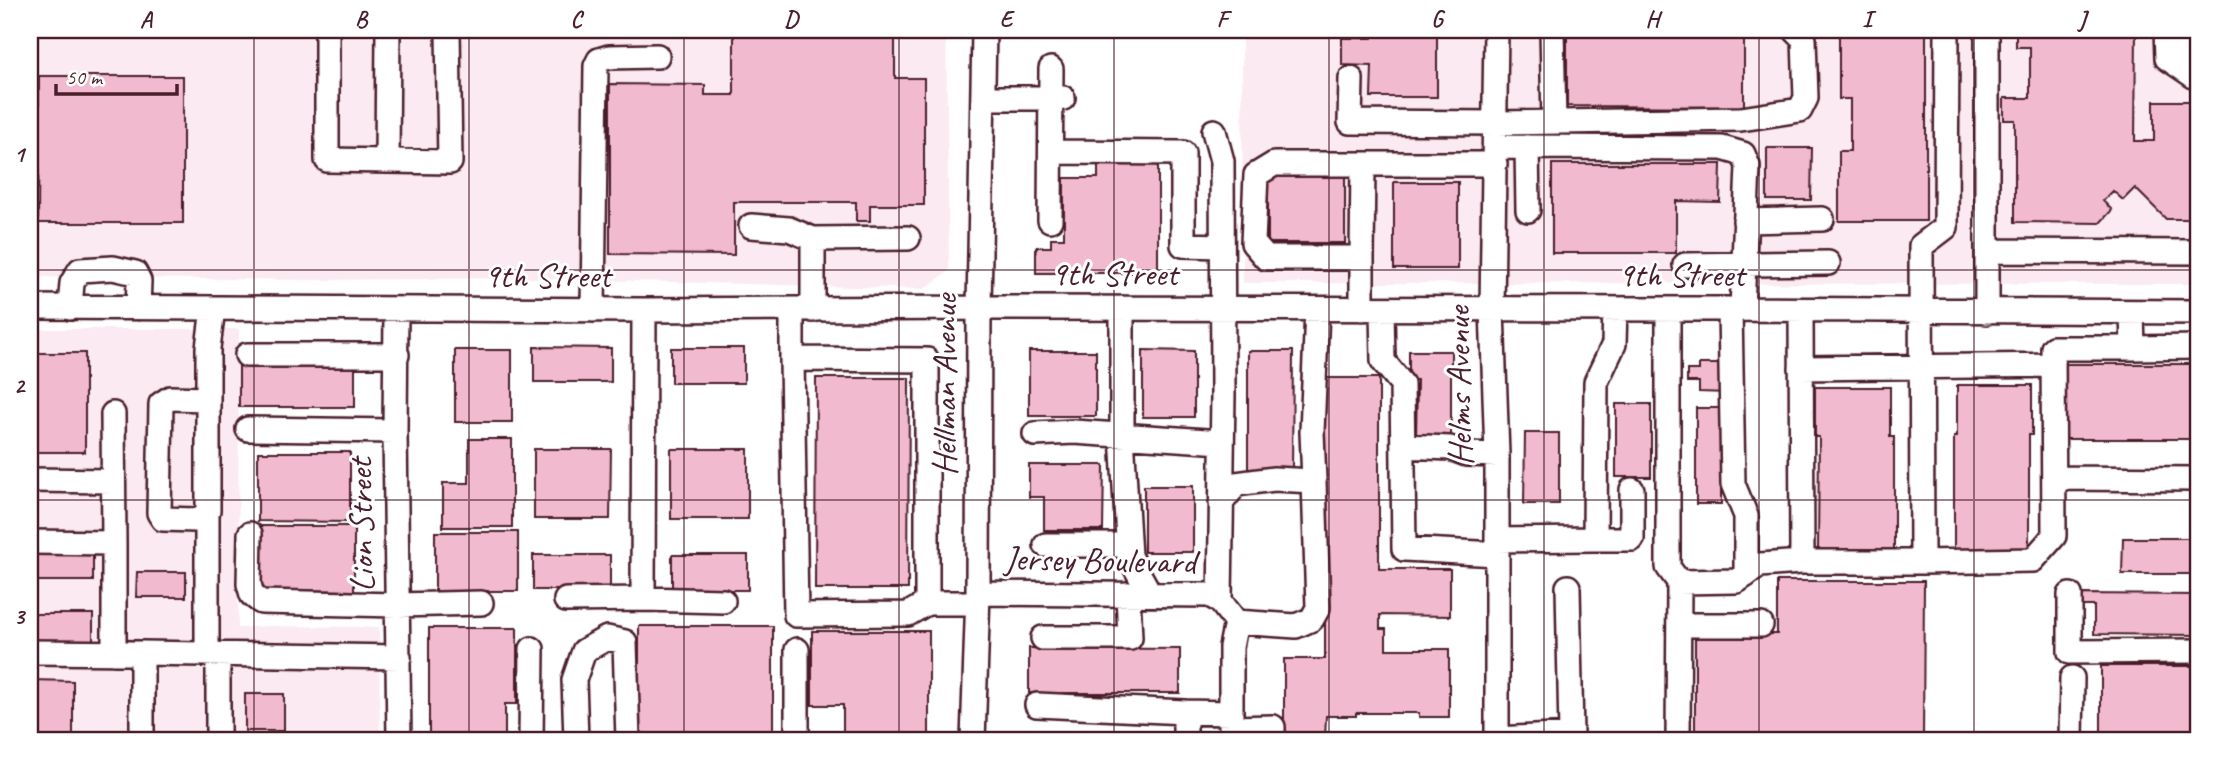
<svg xmlns="http://www.w3.org/2000/svg" width="2228" height="770" font-family="Caveat,sans-serif">
  <style>
    .built { fill: #fbeaf1 }
    .building { fill: #f2bacf; stroke: #4a1f2b; stroke-width: 2 }
    .lines { fill: none; stroke-linecap: round; stroke-linejoin: round }
    .minor-casing { stroke: #4a1f2b; stroke-width: 28 }
    .minor { stroke: #fff; stroke-width: 23 }
    .grid { fill: none; stroke: #4a1f2b; stroke-width: 2; stroke-opacity: 0.55 }
    .labels { text-anchor: middle; dominant-baseline: central; stroke-width: 6; stroke-linejoin: round; paint-order: stroke }
    .street-label { font-size: 35px; fill: #4a1f2b; stroke: #fff }
    .neatline { fill: none; stroke: #4a1f2b; stroke-width: 2.5 }
    .grid-label { font-size: 23px; text-anchor: middle; font-weight: bold; fill: #4a1f2b }
  </style>
  <rect width="100%" height="100%" fill="#fff"/>
  <filter id="ink" filterUnits="userSpaceOnUse"><feTurbulence type="fractalNoise" baseFrequency=".0143" numOctaves="2"/><feDisplacementMap in="SourceGraphic" scale="14" xChannelSelector="R" yChannelSelector="G"/><feConvolveMatrix kernelMatrix="1 2 1 2 8 2 1 2 1" color-interpolation-filters="sRGB"/></filter>
  <g filter="url(#ink)">
    <path class="built" d="M30 30H946L949 271 924 289 525 278 313 280 30 277Z
      M1242 30H2198V284L1243 283Z
      M30 329H239L238 628 270 626 379 627 380 740H30Z"/>
    <path class="building" d="M734 30H895V78H924V205H870V221H856V202H734V255L610 254V84L705 85V95H734Z
      M1567 30H1744V107L1567 106Z
      M1839 30H1926V221H1839V151H1850V99H1839Z
      M2016 30H2136L2135 141H2154V101H2198V219H2166L2135 188 2123 200 2113 191 2103 201 2112 210 2100 223 2015 222V120H2004V98H2030V47H2016Z
      M1372 32H1437V97H1371L1372 66 1342 65V38H1372Z
      M39 76H183V223H38Z
      M1767 148H1812L1811 200H1767Z
      M1098 162H1158V273H1036V247H1051V238H1064V178H1098Z
      M1552 164H1721L1720 202 1676 201V253H1552Z
      M1268 173 1345 174V243H1268Z
      M1394 182H1458V269H1394Z
      M534 347 611 348V382H534Z
      M671 348H744V383H671Z
      M455 350H512V422H455Z
      M1143 350 1194 351V417H1143Z
      M1029 351H1096V416H1029Z
      M1248 351H1293L1292 473H1248Z
      M1409 351H1451V440H1416L1417 380H1409Z
      M30 353H85V452H30Z
      M1699 364H1727V393L1699 392V382H1687V370H1699Z
      M2064 364H2198V439H2064Z
      M239 365H355V407H239Z
      M816 378H909L908 589H815Z
      M1325 378H1379V569H1450V616L1380 615V629H1386V649H1449V717H1419V713H1356V716H1326L1325 740H1284V659H1325Z
      M1957 385H2032V435H2029V551H1954V437H1957Z
      M1815 387H1890V437H1894V551H1818L1819 437H1815Z
      M1616 404H1651V477H1616Z
      M1696 408H1721V504H1696Z
      M1525 433H1559V504H1524Z
      M469 439H512V527H443V483H469Z
      M534 449H611L610 519H534Z
      M671 449H748V519H671Z
      M258 452H350V522L258 521Z
      M1029 465H1104L1103 530H1044V497H1029Z
      M1144 486H1193V552H1144Z
      M260 526H354V591L260 590Z
      M435 532H518V591H435Z
      M2123 538H2198V574H2122Z
      M30 554 93 555V581H30Z
      M533 555H610V590H533Z
      M672 555H748V590H672Z
      M137 572H186V597H136Z
      M1777 581H1924L1923 740H1695V634H1777Z
      M2082 594 2198 595V635L2094 634V606H2082Z
      M30 614H93V644L30 643Z
      M639 626H773V731H755V740H639Z
      M429 628H517V704H505V737H429Z
      M812 631H929V740H843V705H812Z
      M1029 648 1180 649V693H1029Z
      M2101 666H2198V740H2101Z
      M30 680 73 681V740H30Z
      M245 694H284V731H245Z"/>
    <g class="lines">
      <defs>
        <path id="minor" d="M327 30V160L450 162 448 30
          M1496 30 1492 309 1497 455V740
          M1552 30 1554 122
          M1987 30V312
          M2166 30 2167 58 2198 79
          M2188 30 2189 72
          M1351 79 1350 122 1496 123 1741 119 1800 110 1806 98 1804 39 1795 30
          M984 98H1063
          M1214 131 1222 161 1223 395 1220 601
          M1496 147 1722 148 1743 154 1748 166 1742 309
          M1527 147 1528 210
          M1051 152 1183 153V245L1222 246
          M387 161 388 30
          M1050 220 1051 69
          M1745 221 1822 219
          M751 226 789 229 813 239
          M1987 251 2198 252
          M1362 258 1363 164
          M1685 265 1828 263
          M30 307 644 310 979 308 1730 309 2198 312
          M70 308 72 283 80 270 113 268 135 273 139 281 138 308
          M1122 308V435L1129 556 1150 594
          M396 309 395 431 399 740
          M1362 309V258H1266L1253 243 1256 175 1274 164H1495
          M1382 309 1383 361 1402 384 1404 549 1497 554
          M1668 309V567L1679 582 1737 581 1760 565 1802 562
          M1730 309 1733 484 1746 516V575
          M593 310 596 66 599 60 609 57 657 56
          M792 310V359L927 360V603H977
          M813 310V239L908 238
          M1801 310 1802 562H1922L1921 246 1946 227 1947 30
          M2133 348 2198 347
          M247 355H397
          M792 359 796 615 908 614 927 603
          M1801 368 2053 365
          M208 399 170 398 161 404 159 513 163 519 196 520 207 515 208 510V348L213 308
          M113 414 114 543
          M248 429 395 431
          M1035 434 1074 432 1222 442
          M1403 446 1450 448 1466 454 1497 455
          M2054 478 2198 479
          M30 480 113 481
          M1314 481 1312 432 1317 309
          M1221 503 1236 484 1274 479 1314 481 1318 608 1312 619 1296 626 1236 622
          M207 515V654
          M250 534 249 584 252 595 261 602 397 605 481 603
          M1595 539H1632V490
          M1497 540 1595 539 1596 382 1614 344 1615 309
          M30 542 114 543V653
          M1046 545H1128
          M1922 562 2033 560 2054 536 2053 348H2133L2132 312
          M978 593 1209 595 1220 601 1236 622 1231 647V740
          M2070 595V652L2198 651
          M643 599 644 310
          M566 600 643 599 723 601
          M1680 625H1761
          M1043 638H1130L1128 594
          M797 650V740
          M30 652 142 653V740
          M142 653 399 657
          M218 654V740
          M1037 705 1185 712
          M1231 728 1273 727V740
          M1497 739 1571 735 1568 587
          M531 740 532 649
          M576 740 574 680 584 651 607 638 625 642 628 740
          M973 740 978 593 979 308 984 30
          M1185 740V712L1231 713
          M1678 740 1679 582
          M2071 740 2072 678"/>
      </defs>
      <use href="#minor" class="minor-casing"/>
      <use href="#minor" class="minor"/>
    </g>
  </g>
  <path class="grid" d="M254 30V740M469 30V740M684 30V740M899 30V740M1114 30V740M1329 30V740M1544 30V740M1759 30V740M1974 30V740M30 270H2198M30 500H2198"/>
  <g class="labels">
    <g class="street-label">
      <text x="1114" y="273">9th Street</text>
      <text x="1681" y="274">9th Street</text>
      <text x="547" y="275">9th Street</text>
      <text transform="translate(944 385) rotate(-90)">Hellman Avenue</text>
      <text transform="translate(1459 386) rotate(-91)">Helms Avenue</text>
      <text transform="translate(361 525) rotate(-91)">Lion Street</text>
      <text transform="translate(1100 560) rotate(1)">Jersey Boulevard</text>
    </g>
  </g>
  <rect width="2228" height="770" fill="none" stroke="#fff" stroke-width="77"/>
  <path d="M56 84v10h121v-10" fill="none" stroke="#4a1f2b" stroke-width="3.5"/>
  <text x="66" y="84" font-size="21" fill="#4a1f2b" stroke="#ffffff" stroke-width="5" paint-order="stroke">50 m</text>
  <rect x="38" y="38" width="2152" height="694" class="neatline"/>
  <g class="grid-label">
    <text x="146" y="27">A</text>
    <text x="361" y="27">B</text>
    <text x="576" y="27">C</text>
    <text x="791" y="27">D</text>
    <text x="1006" y="27">E</text>
    <text x="1222" y="27">F</text>
    <text x="1437" y="27">G</text>
    <text x="1652" y="27">H</text>
    <text x="1867" y="27">I</text>
    <text x="2082" y="27">J</text>
    <text x="19" y="162">1</text>
    <text x="19" y="393">2</text>
    <text x="19" y="624">3</text>
  </g>
</svg>
